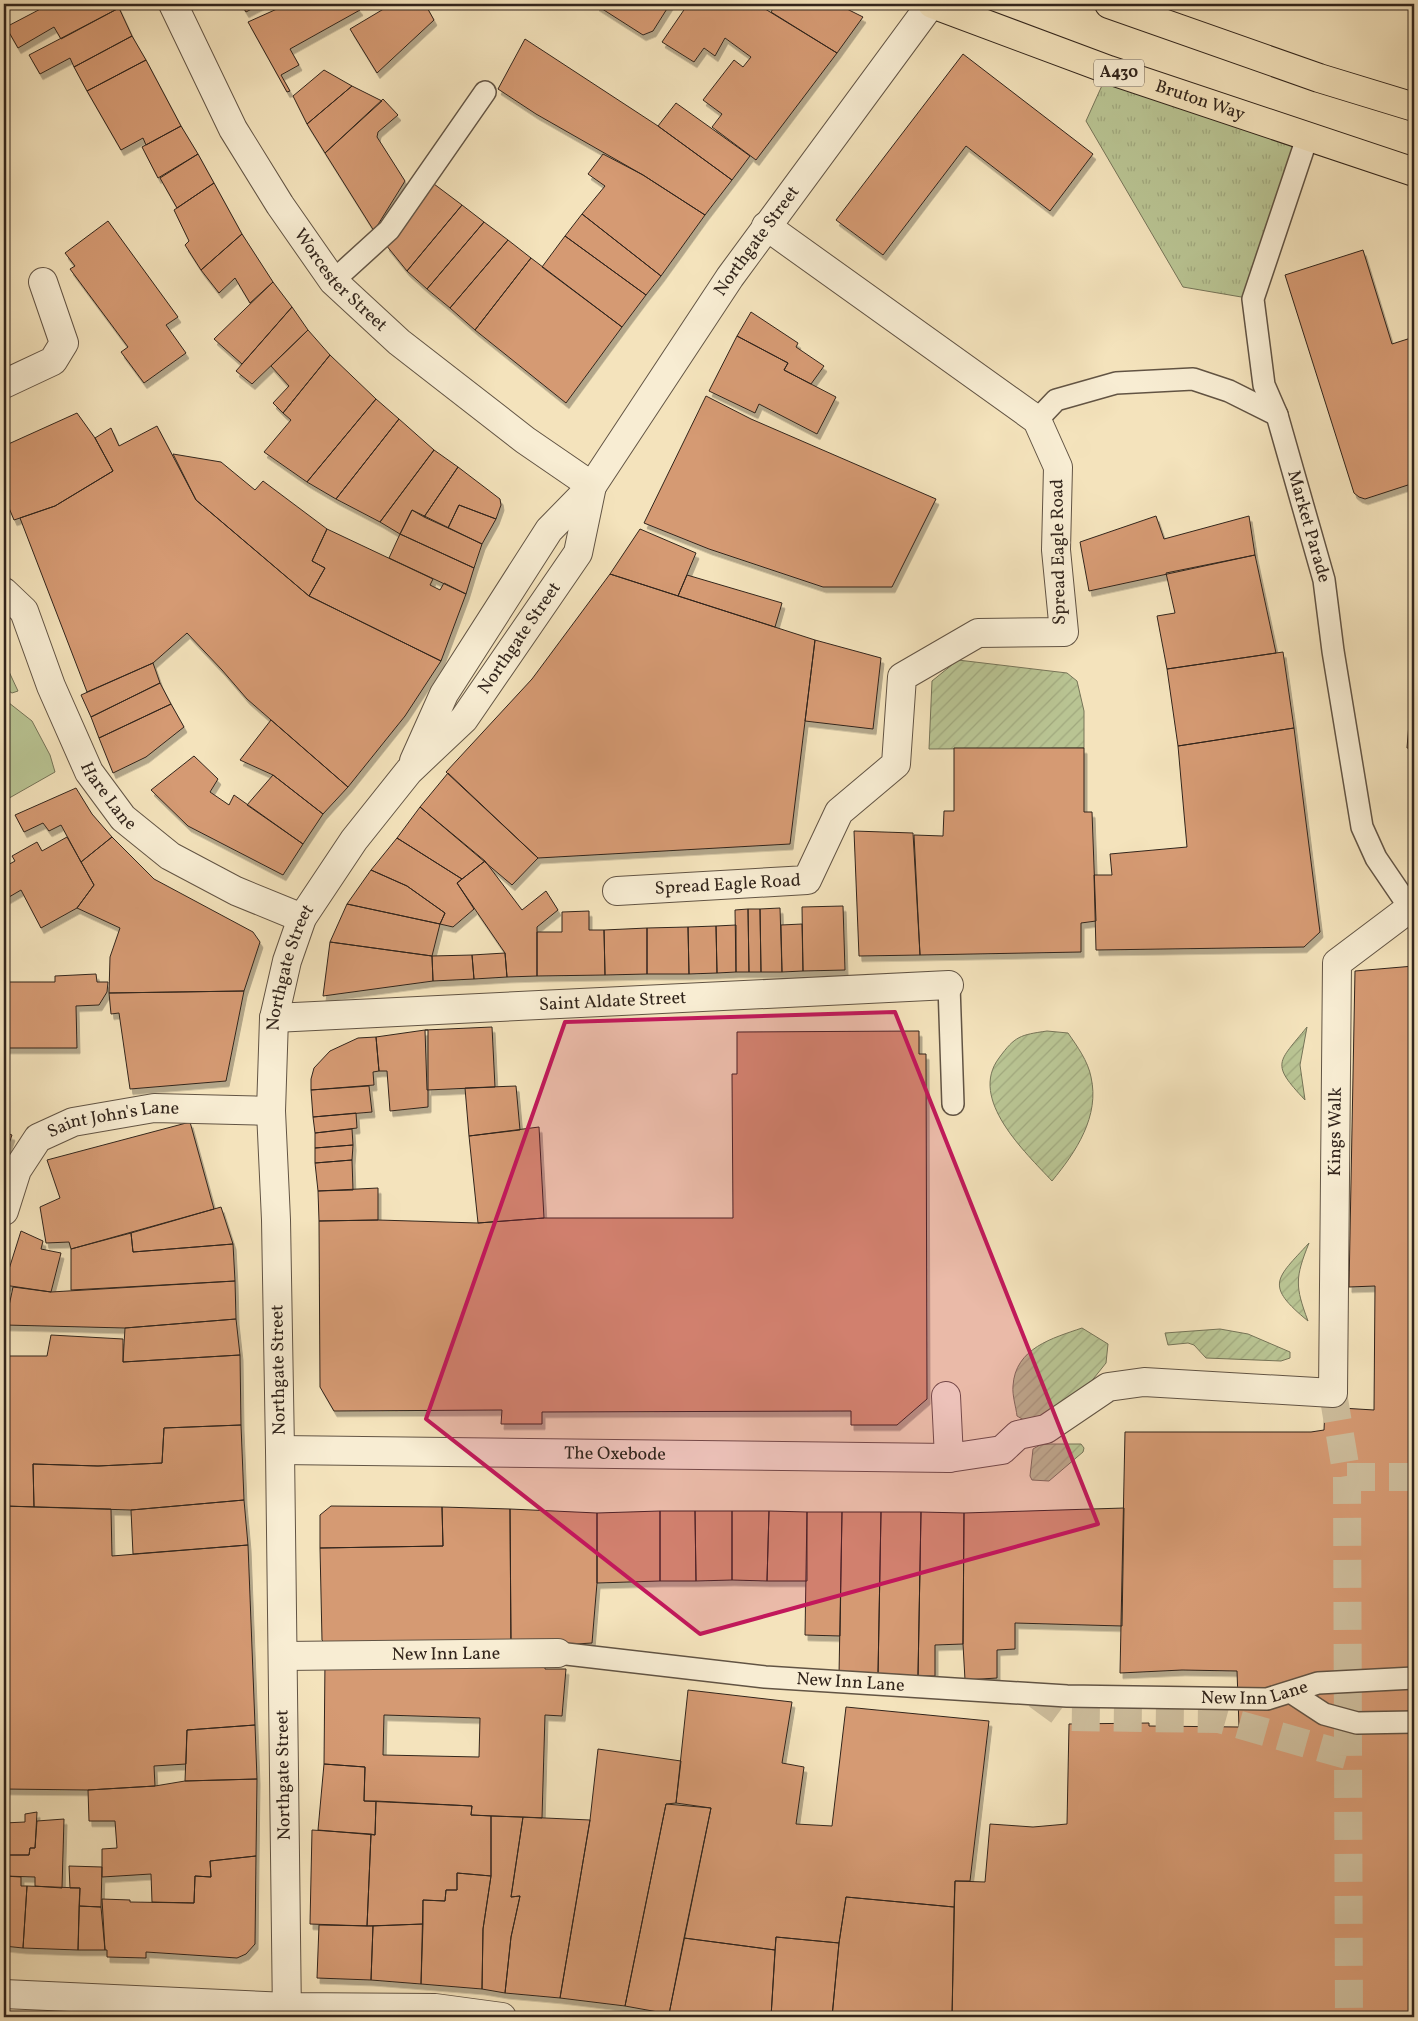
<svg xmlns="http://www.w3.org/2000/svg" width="1418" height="2021" font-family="Vollkorn,serif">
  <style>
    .grass { fill: url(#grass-tufts); stroke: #767458 }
    .park { fill: #b9c493; stroke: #767458 }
    .garden { fill: url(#garden-furrows); stroke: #767458 }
    .building { fill: #d59a73; stroke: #32251c; fill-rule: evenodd; filter: url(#shadow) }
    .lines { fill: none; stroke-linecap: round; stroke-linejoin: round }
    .street-tunnel { stroke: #cdbd9c; stroke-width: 28; stroke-dasharray: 28 14; stroke-linecap: butt }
    .lane-casing { stroke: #625444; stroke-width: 24 }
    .street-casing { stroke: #625444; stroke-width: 30 }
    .primary-casing { stroke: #32251c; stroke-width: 30 }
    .lane { stroke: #f8edd3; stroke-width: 21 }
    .street { stroke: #f8edd3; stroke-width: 28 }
    .primary { stroke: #f4e3bc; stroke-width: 28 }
    .marked { fill: #c2185b; fill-opacity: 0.2; stroke: #c2185b; stroke-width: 4; stroke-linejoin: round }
    .labels { text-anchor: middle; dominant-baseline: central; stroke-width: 4.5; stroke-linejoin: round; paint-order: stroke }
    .shield { fill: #f8edd3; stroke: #6d6153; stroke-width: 1 }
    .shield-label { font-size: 16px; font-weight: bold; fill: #32251c }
    .street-label { font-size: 18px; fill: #32251c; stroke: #f8edd3 }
  </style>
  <defs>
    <pattern id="grass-tufts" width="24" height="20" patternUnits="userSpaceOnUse" patternTransform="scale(1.25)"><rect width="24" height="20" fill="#b9c493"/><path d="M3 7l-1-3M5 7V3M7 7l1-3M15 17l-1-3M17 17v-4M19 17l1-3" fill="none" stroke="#a0a87e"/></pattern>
    <pattern id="garden-furrows" width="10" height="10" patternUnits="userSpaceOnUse" patternTransform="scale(1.25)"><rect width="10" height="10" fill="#b9c493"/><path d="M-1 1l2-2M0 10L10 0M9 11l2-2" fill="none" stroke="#a0a87e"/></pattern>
    <filter id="shadow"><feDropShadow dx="3" dy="5.5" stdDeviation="0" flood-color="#0004"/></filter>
  </defs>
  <rect width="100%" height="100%" fill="#f4e3bc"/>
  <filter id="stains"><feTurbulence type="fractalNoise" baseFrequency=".004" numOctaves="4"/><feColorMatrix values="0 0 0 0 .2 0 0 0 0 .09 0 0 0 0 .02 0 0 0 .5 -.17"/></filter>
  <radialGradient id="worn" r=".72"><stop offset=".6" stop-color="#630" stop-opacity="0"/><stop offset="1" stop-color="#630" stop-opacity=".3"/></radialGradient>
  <path class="grass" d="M1109 70 1307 138 1253 299 1183 287 1086 121Z"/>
  <path class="park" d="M4 661 18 691 12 693 4 688Z
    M4 699 32 721 50 755 55 772 4 801Z"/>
  <path class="garden" d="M958 660 1067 673 1077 681 1084 711V748L929 749 932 681Z
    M1307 1027 1300 1065 1305 1100C1270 1063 1278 1063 1307 1027Z
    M1047 1031 1068 1033C1077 1046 1088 1061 1091 1077 1100 1116 1076 1152 1052 1181 1025 1152 968 1099 999 1058 1015 1036 1020 1035 1047 1031Z
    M1309 1243C1295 1278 1295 1286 1308 1321 1264 1285 1276 1279 1309 1243Z
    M1082 1328 1108 1344 1106 1363 1082 1393 1029 1423 1017 1416C1016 1407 1012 1395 1013 1386 1015 1348 1053 1338 1082 1328Z
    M1220 1329 1248 1334 1290 1352V1358L1281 1361 1206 1358 1194 1345 1188 1343 1168 1345 1165 1333Z
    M1050 1444H1081L1084 1448 1083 1452 1049 1481 1032 1480 1030 1476 1033 1449 1040 1445Z"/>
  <path class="building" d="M50 4H117L119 8 61 39 54 27 18 48 6 27Z
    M241 4H261L246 12Z
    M288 4H355L360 10 290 49 299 65 281 75 290 91 287 92 248 22Z
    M392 4H425L434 20 377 73 350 29Z
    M597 4H670L653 31 643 35 596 5Z
    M688 4H757L837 53 756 160 712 127 722 114 703 100 734 60 743 67 751 57 725 38 715 56 704 48 694 62 662 42Z
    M776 4H837L863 17 837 53 771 12Z
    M119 8 132 36 74 67 70 58 40 74 29 55Z
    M132 36 146 60 87 91 74 67Z
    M525 39 658 126 732 180 705 215 643 175 536 114 498 89Z
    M963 54 1093 154 1050 211 966 146 883 255 836 220Z
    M146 60 181 126 146 145 143 138 121 150 87 91Z
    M324 70 352 86 307 124 293 96Z
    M352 86 382 101 325 153 307 124Z
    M383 99 398 115 378 132 377 137 405 181 374 231 325 153Z
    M676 103 750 156 732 180 658 126Z
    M181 126 198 154 158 178 142 147Z
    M198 154 214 183 177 208 160 178Z
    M603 154 643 175 705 215 661 276 582 214 605 186 588 174Z
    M214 183 242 234 201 270 185 245 189 241 174 210Z
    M434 184 462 205 407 271 386 245Z
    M462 205 484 222 427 289 407 271Z
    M582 214 661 276 646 295 565 236Z
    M108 221 178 317 166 325 186 353 144 383 121 352 128 347 70 269 75 266 65 253Z
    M484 222 508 240 450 308 427 289Z
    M242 234 273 282 250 303 235 278 219 293 201 270Z
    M565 236 646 295 622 327 542 267Z
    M508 240 531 258 475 330 450 308Z
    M1363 250 1392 344 1414 337V483L1365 499 1359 497 1354 493 1285 275Z
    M531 258 622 327 566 403 475 330Z
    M273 282 292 307 242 364 214 339Z
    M292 307 308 330 252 384 236 371Z
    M751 312 798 343 796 347 824 366 811 384 784 370 788 363 737 336Z
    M308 330 330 355 283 413 273 403 289 386 271 366Z
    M737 336 788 363 784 370 836 397 817 434 759 404 755 413 709 391Z
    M330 355 376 399 307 482 264 452 291 420 283 413Z
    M706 396 751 419 936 499 892 587H823L709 549 644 523Z
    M376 399 399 419 336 499 307 482Z
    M77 413 95 438 113 471 55 506 14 520 4 496V446Z
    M399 419 434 450 380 522 336 499Z
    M157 426 196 500 309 596 441 661 405 716 348 787 247 699 222 670 187 633 153 663 87 692 20 518 55 506 113 471 95 438 111 428 119 446Z
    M434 450 458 467 424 517 412 510 400 534 380 522Z
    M173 454 221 462 255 490 263 481 327 529 312 561 325 568 309 596 196 500Z
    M458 467 500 499 501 505 496 519 459 505 448 528 424 517Z
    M459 505 496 519 482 544 448 528Z
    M412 510 482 544 474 568 400 534Z
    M1156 516 1164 539 1249 516 1255 555 1089 591 1080 542Z
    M327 529 433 579 430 585 440 590 444 583 466 594 441 661 309 596 325 568 312 561Z
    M640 529 696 553 678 596 610 574Z
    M400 534 474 568 466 594 389 558Z
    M1255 555 1276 653 1167 669 1157 616 1175 613 1166 573Z
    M610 574 815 640 790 844 538 858 446 772 532 679Z
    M687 575 782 603 775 627 678 596Z
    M815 640 881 658 873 729 805 721Z
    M1283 652 1294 728 1178 746 1167 669Z
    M1414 661V749L1407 748Z
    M153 663 160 683 91 717 81 695Z
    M160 683 171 704 99 738 91 717Z
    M171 704 184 727 146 757 113 773 99 738Z
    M271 720 348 787 323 814 273 775 240 760Z
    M1294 728 1320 932 1304 947 1096 950 1094 875H1112L1110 854 1187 847 1178 746Z
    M954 748H1084V812H1092L1096 921 1081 923V952L920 955 914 835 943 836 944 811H954Z
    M194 756 218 779 210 792 229 805 234 795 303 844 283 875 188 826 151 790Z
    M448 773 538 858 512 885 420 807Z
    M273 775 323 814 303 844 247 805Z
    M76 788 92 814 112 837 81 862 61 825 49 831 43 823 24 832 15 815Z
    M420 807 485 861 462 879 397 838Z
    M854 831 913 833 920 955 859 956Z
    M67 837 94 885 77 908 41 928 21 890 4 900V862L6 866 15 861 12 856 37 842 42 851Z
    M112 837 154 879 253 932 260 942 244 991 109 993 110 957 120 928 77 908 94 885 81 862Z
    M397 838 462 879 457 883 474 909 453 927 440 924 445 913 407 886 371 870Z
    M485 861 522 910 546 891 558 910 537 927V976L507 977 505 953 457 883Z
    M371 870 407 886 445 913 440 924 347 904Z
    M347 904 440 924 432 956 330 942Z
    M843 906 845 970 803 971 802 907Z
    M780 908 782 972H761L760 909Z
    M748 909 749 972H736L735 910Z
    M748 909H760L761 972H749Z
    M589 911V930H604L605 975 537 976V932H562V912Z
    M802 924 803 971 782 972 781 925Z
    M736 925V972L717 973 716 926Z
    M716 926 717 973 689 974 688 927Z
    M688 927 689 974H647V928Z
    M647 928V974L605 975 604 930Z
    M330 942 432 956 433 981 323 996Z
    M505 953 507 977 474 979 472 955Z
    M472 955 474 979 433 981 432 956Z
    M1414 966V2017H952L955 1881 985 1882 990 1824 1033 1827 1067 1824 1069 1724 1149 1723V1726L1239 1727 1237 1671 1182 1670 1120 1673 1125 1432H1311L1324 1430 1325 1407 1374 1410 1375 1286 1349 1287 1355 971Z
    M96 974 97 982H108L107 992 99 1005 76 1006 77 1048H4V980H9V982H55V976Z
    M244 991 226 1081 130 1089 119 1013 111 1014 109 993Z
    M492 1027 495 1087 427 1090 425 1030Z
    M425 1030H428V1107L390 1111 387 1071H379L376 1037Z
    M919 1031V1054H926L927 1399 897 1425H851V1411L542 1412V1424H501L502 1410 334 1411 320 1387 319 1221 378 1220 478 1223 544 1218H733L732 1074H737V1032Z
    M376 1037 379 1071 373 1072 374 1085 311 1090V1079L314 1068 330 1051 358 1038Z
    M369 1086 372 1112 313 1117 311 1090Z
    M516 1086 520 1130 469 1136 465 1088Z
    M356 1113 357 1128 315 1133 313 1117Z
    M190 1122 214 1209 71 1249 69 1242 46 1243 40 1207 60 1198 47 1160Z
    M539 1127 544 1218 478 1223 469 1136Z
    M352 1129 353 1145 315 1148V1133Z
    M4 1132 12 1135 4 1158Z
    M353 1145 352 1160 315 1163V1148Z
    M352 1160 353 1190 318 1191 315 1163Z
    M378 1188V1220L319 1221 318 1191Z
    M221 1207 233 1244 133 1252 131 1233Z
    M21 1231 43 1241 41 1249 61 1253 51 1292 4 1285Z
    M131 1233 133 1252 233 1244 235 1281 71 1290V1249Z
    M235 1281 236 1319 125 1328 5 1325 13 1287 51 1292Z
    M236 1319 240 1355 123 1362 125 1328Z
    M51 1335 123 1339V1362L240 1355 241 1425 164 1428 162 1463 98 1466 33 1464 34 1507 4 1506V1356H47Z
    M241 1425 244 1500 131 1510 34 1507 33 1464 98 1466 162 1463 164 1428Z
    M244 1500 248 1545 133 1554 131 1510Z
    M4 1506 111 1509 112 1556 248 1545 255 1725 187 1730 186 1764 154 1766 155 1786 88 1790 4 1789Z
    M331 1506 442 1507 443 1546 320 1548V1515Z
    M442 1507 510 1509 511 1648H329L322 1640 320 1548 443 1546Z
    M1124 1508 1122 1626 1015 1623V1649L997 1650V1678L965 1680 963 1644 964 1513Z
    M510 1509 597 1513V1583L592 1643 511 1648Z
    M660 1511V1581L597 1583V1513Z
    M660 1511H695L696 1581H660Z
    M695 1511H732V1580L696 1581Z
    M732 1511H769L767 1581 732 1580Z
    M769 1511 807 1512V1581H767Z
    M807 1512H842L840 1636 805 1635Z
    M842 1512H881L878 1675H839Z
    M881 1512H921L918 1676 878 1675Z
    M921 1512 964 1513 963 1644 935 1645V1676H918Z
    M325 1660 545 1664V1669H566L562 1716 545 1715 542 1818 471 1815 472 1806 364 1801 365 1767 324 1764ZM384 1715 480 1718 479 1757 383 1755Z
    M688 1690 792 1702 782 1763 804 1767 796 1824 832 1826 846 1707 989 1721 970 1881H955L954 1907 846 1897 839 1943 776 1937 775 1950 684 1938 711 1808 676 1803Z
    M255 1725 257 1779 185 1781 187 1730Z
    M598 1749 681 1761 676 1803 666 1804 625 2006 560 1998 590 1820Z
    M324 1764 365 1767 364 1801H376L375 1835 318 1830Z
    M257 1779 256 1856 210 1861 211 1877 195 1876 194 1903 152 1902 151 1874 102 1877V1849L117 1848 115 1821H89L88 1790 155 1786 185 1781Z
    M376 1801 472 1806 471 1815 491 1816V1876L457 1873V1890H446L445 1901 423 1900V1924L367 1926 371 1834 375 1835Z
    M666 1804 711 1808 669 2014 625 2006Z
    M37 1812 35 1848H30L29 1855H4V1823L25 1822V1814Z
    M491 1816 523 1817 511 1897 520 1896 511 1937 505 1993 482 1989 483 1929 491 1876Z
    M523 1817 590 1820 560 1998 505 1993 511 1937 520 1896 511 1897Z
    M64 1819 62 1888 35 1886V1877L4 1876V1855H29L30 1848H35L37 1821Z
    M312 1830 371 1834 367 1926 310 1924Z
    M256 1856 255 1944 246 1954 237 1958 146 1952V1958L107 1957V1950H105L102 1899 130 1900V1902L194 1903 195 1876 211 1877 210 1861Z
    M69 1866 102 1867 101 1907 79 1906 80 1888H70Z
    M457 1873 491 1876 483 1929 482 1989 421 1984 423 1900 445 1901 446 1890H457Z
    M4 1876 21 1877V1886H27L23 1948 4 1946Z
    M27 1886 80 1888 78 1950 23 1948Z
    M846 1897 954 1907 952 2017H832L839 1943Z
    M79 1906 101 1907 105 1950H78Z
    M423 1924 421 1984 371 1980 373 1926Z
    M319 1925 373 1926 371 1980 317 1978Z
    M776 1937 839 1943 832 2017H771Z
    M684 1938 775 1950 771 2017H706L669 2014Z"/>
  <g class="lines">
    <path class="street-tunnel" d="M1333 1393 1347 1477 1349 2017
      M1347 1477H1414
      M1037 1695 1067 1717 1219 1719 1350 1756"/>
    <defs>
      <g id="lane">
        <path id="s1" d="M1307 138 1253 299 1264 385 1277 415 1324 580 1333 651 1362 827 1376 858 1410 908 1414 910"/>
        <path d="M333 281 389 230 485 92"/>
        <path d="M1037 420 1056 400 1116 383 1193 379 1229 391 1277 415"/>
        <path d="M949 985 953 1104"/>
        <path id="s2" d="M558 1653 765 1677 1067 1696 1267 1699 1318 1683 1414 1678"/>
        <path d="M1292 1693 1324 1714 1357 1723 1414 1722"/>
      </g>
      <g id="street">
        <path id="s3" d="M173 4 233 129 280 205 333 281 399 342 525 440 592 486"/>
        <path d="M4 384 53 361 64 343 43 282"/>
        <path id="s4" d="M4 592 24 611 51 686 89 772 123 818 170 856 236 891 302 918"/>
        <path id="s5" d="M414 761 444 694 549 530 592 486 730 277 931 4"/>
        <path id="s6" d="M617 891 807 880 839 812 896 764 902 677 978 633 1064 632 1056 550 1058 467 1037 420 766 226"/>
        <path id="s7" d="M274 1018 949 985"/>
        <path id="s8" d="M4 1211 17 1170 38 1138 73 1122 154 1108 271 1111"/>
        <path id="s9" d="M946 1396 949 1458 1002 1450 1018 1435 1046 1429 1108 1387 1144 1382 1333 1393 1337 963 1410 908"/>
        <path id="s10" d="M280 1450 949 1458"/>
        <path id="s11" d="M284 1656 558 1653"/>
        <path d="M4 1994 288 2007 435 2008 502 2017"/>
        <path id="s12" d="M287 2017 280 1450 276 1220 271 1111 274 1018 287 961 302 918 354 840 409 771 464 719 578 553 592 486"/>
      </g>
      <g id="primary">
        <path id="s13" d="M932 4 1109 70 1414 172"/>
        <path d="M1109 4 1319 78 1414 107"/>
      </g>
    </defs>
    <use href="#lane" class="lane-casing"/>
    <use href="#street" class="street-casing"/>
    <use href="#primary" class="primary-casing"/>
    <use href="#lane" class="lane"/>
    <use href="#street" class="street"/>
    <use href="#primary" class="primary"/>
  </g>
  <path class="marked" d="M895 1012 1098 1524 700 1634 426 1419 565 1022Z"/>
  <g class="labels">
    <rect class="shield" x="1094" y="59.5" width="50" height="27" rx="4"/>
    <g class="shield-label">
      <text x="1119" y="73">A430</text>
    </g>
    <g class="street-label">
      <text stroke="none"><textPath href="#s13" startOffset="285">Bruton Way</textPath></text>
      <text stroke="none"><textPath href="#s5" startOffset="625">Northgate Street</textPath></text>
      <text stroke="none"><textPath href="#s3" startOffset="325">Worcester Street</textPath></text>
      <text stroke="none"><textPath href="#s1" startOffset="405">Market Parade</textPath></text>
      <text transform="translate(1059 552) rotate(-91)">Spread Eagle Road</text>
      <text stroke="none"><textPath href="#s12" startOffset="1459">Northgate Street</textPath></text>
      <text stroke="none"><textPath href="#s4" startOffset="232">Hare Lane</textPath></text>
      <text stroke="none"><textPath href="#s6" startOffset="111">Spread Eagle Road</textPath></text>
      <text stroke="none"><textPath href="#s12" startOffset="1052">Northgate Street</textPath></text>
      <text stroke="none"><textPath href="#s7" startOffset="339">Saint Aldate Street</textPath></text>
      <text stroke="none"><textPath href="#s8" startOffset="160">Saint John's Lane</textPath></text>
      <text stroke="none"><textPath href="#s9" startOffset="728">Kings Walk</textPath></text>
      <text transform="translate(279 1370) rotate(-91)">Northgate Street</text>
      <text stroke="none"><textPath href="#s10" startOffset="335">The Oxebode</textPath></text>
      <text stroke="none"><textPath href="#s11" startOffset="162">New Inn Lane</textPath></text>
      <text stroke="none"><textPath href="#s2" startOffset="294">New Inn Lane</textPath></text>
      <text stroke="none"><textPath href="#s2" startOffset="699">New Inn Lane</textPath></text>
      <text transform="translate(284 1775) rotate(-91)">Northgate Street</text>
    </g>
  </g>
  <rect width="1418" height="2021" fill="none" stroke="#f4e3bc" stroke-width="20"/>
  <rect x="5" y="5" width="1408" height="2011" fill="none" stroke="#32251c" stroke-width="2.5"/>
  <rect x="10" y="10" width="1398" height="2001" fill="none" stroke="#32251c"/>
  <rect width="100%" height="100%" filter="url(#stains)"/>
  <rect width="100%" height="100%" fill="url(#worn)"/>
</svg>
